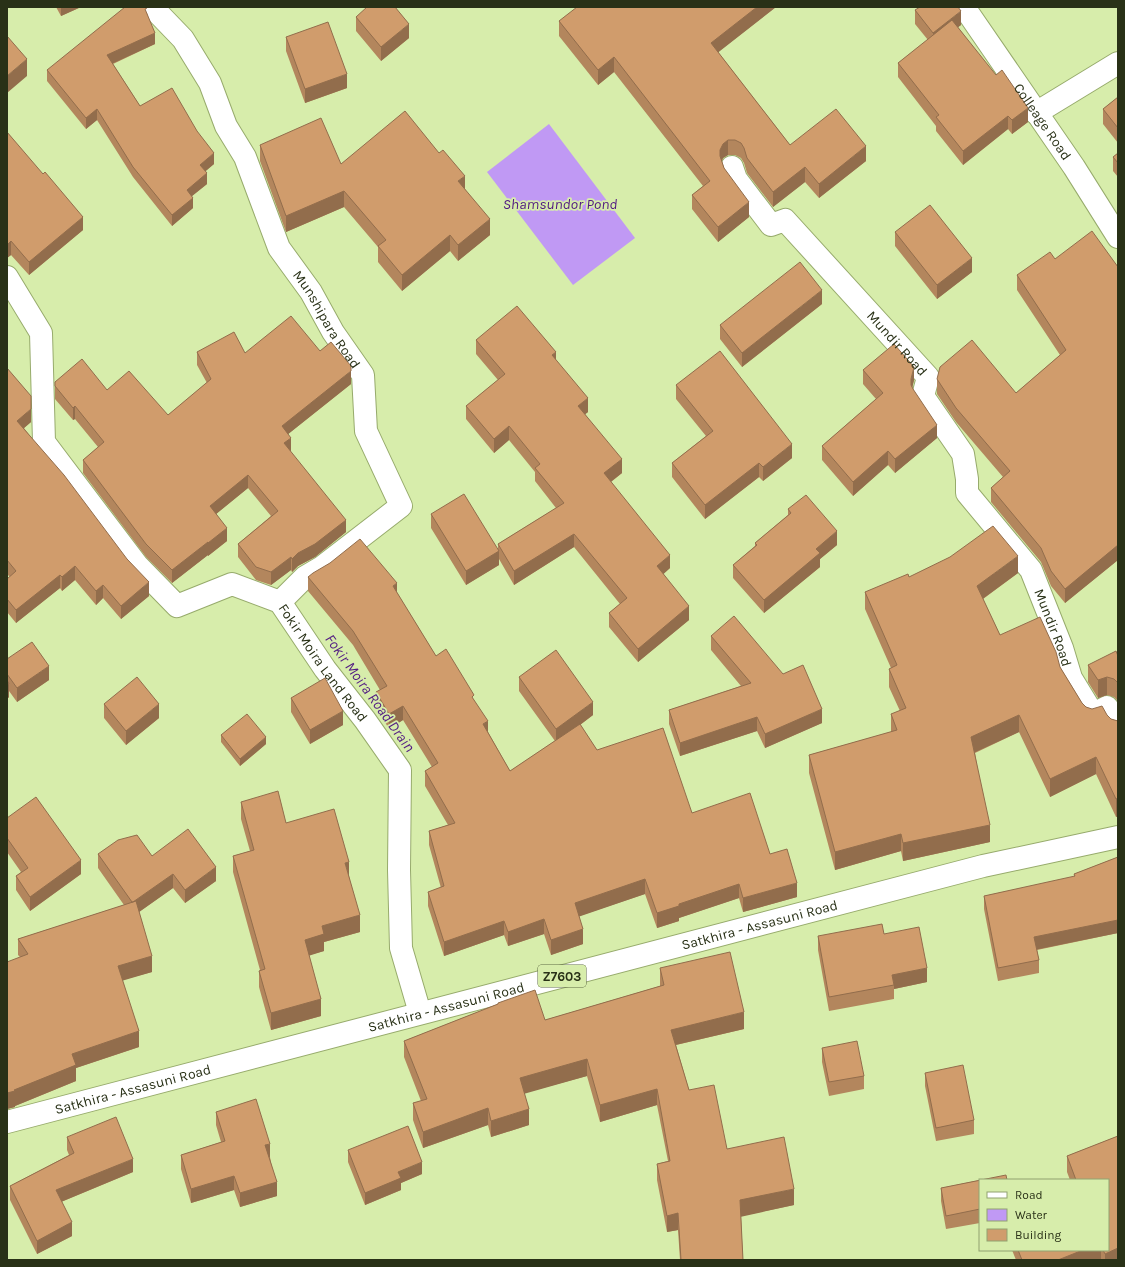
<svg xmlns="http://www.w3.org/2000/svg" width="1125" height="1267" font-family="Karla,sans-serif">
  <style>
    .water { fill: #c099f4 }
    .lines { fill: none; stroke-linecap: round; stroke-linejoin: round }
    .minor-casing { stroke: #97ab6c; stroke-width: 24 }
    .major-casing { stroke: #97ab6c; stroke-width: 24 }
    .minor { stroke: #fff; stroke-width: 22 }
    .major { stroke: #fff; stroke-width: 22 }
    .wall { fill: #b3865d }
    .shaded-wall { fill: #926d4c }
    .building { fill: #d09c6c; stroke: #926d4c }
    .labels { text-anchor: middle; dominant-baseline: central; stroke-width: 3.5; stroke-linejoin: round; paint-order: stroke }
    .shield { fill: #d7edab; stroke: #5d6943; stroke-width: 1 }
    .shield-label { font-size: 13px; font-weight: bold; fill: #293117 }
    .street-label { font-size: 14px; fill: #293117; stroke: #d7edab }
    .water-label { font-size: 15px; font-style: italic; fill: #511a82; stroke: #d7edab }
  </style>
  <rect width="100%" height="100%" fill="#d7edab"/>
  <path class="water" d="M549 124 635 238 573 285 487 172Z"/>
  <g class="lines">
    <defs>
      <g id="minor">
        <path id="s1" d="M155 7 156 11 183 39 210 83 226 126 245 157 279 248 311 292 333 332 363 375 366 431 401 506 322 567 305 577 280 602"/>
        <path id="s2" d="M964 7 1074 167 1118 237"/>
        <path d="M1036 113 1118 63"/>
        <path id="s3" d="M732 167 736 179 771 225 785 220 928 377 923 396 963 454 967 479V493L1031 570 1062 648 1071 678 1093 714 1107 707 1118 726"/>
        <path id="s4" d="M7 277 41 333 44 442 137 565 177 606 232 584 280 602 325 669 365 720 400 770 399 870 401 948 420 1013"/>
      </g>
      <g id="major">
        <path id="s5" d="M7 1122 983 866 1118 837"/>
      </g>
    </defs>
    <use href="#minor" class="minor-casing"/>
    <use href="#major" class="major-casing"/>
    <use href="#minor" class="minor"/>
    <use href="#major" class="major"/>
  </g>
  <path class="wall" d="M56 7H81L61 16Z
    M776 7 718 52 790 145 866 161 819 198 805 182 773 207 747 173 744 163 741 158 735 155H728L723 158 722 161 724 168 749 217 718 242 692 209V195L703 186 614 72 598 85 559 36V21Z
    M915 10 961 25 958 27 1028 122 1012 134 1008 129 963 165 936 131V126L898 77V63L928 40 915 24Z
    M147 13 155 44 113 64 140 106 214 164 205 171 207 184 192 196 193 208 172 226 133 177 97 120 86 129 47 81V70Z
    M356 17 409 38 381 61 356 31Z
    M286 37 347 88 305 103 286 51Z
    M1118 97V143L1103 124V109Z
    M7 132 83 230 29 275 11 255 7 258Z
    M260 145 341 164 465 189 490 235 458 261 450 251 402 291 378 262V247L344 207 286 232 260 161Z
    M1118 153V177L1113 171V157Z
    M895 232 972 272 937 299 895 246Z
    M1055 259 1118 267V560L1065 603 1051 586 1041 562 991 502V488L1003 477 956 422 937 394V379L1016 393 1060 355 1017 290V275Z
    M822 304 742 367 720 339V325Z
    M476 340 556 360 588 412 585 414 622 473 611 482 670 568 663 574 689 620 638 662 609 627V613L620 604 574 547 514 585 499 559V565L466 585 431 528V514L498 549V544L556 508 535 481V472L509 440 494 453 466 419V406L498 380 476 354Z
    M320 351 351 384 288 434 291 451H290L346 532 315 557 298 566 292 572 291 570 271 585 256 580 238 557V544L271 516 248 488 216 514 227 541 208 556V555L172 583 146 557 83 473V460L98 447 75 419 73 420 55 399V382L107 390 168 415 207 383 197 365V352L245 353Z
    M7 368 31 422 24 428 149 596 121 619 103 598 96 605 75 580 62 591 60 588 16 623 7 612V579L10 577 7 574Z
    M863 370 914 380 912 388 937 438 895 473 888 465 853 496 822 460V446L876 399 863 384Z
    M676 385 792 458 763 481 759 477 705 519 672 477V463L706 436 676 399Z
    M788 509 837 545 820 559V567L764 613 733 578V565L755 546V543L788 515Z
    M1018 573 983 599 1000 635 1060 667 1082 703 1086 707 1107 715 1111 719 1118 721V816L1116 817 1096 774 1050 797 1019 732 975 753 990 842 903 861 901 851 835 870 809 773V755L891 732V714L900 711 889 687V669L891 668 865 609V592L909 577Z
    M308 577 397 593 436 656 474 700 488 732 510 771 555 741 519 691V677L593 715 580 725 597 750 692 813 770 854 797 897 743 912 739 898 679 918V921L657 928 645 894 579 916 583 944 551 955 544 934 508 946 504 935 444 956 428 906V892L441 888 429 845V831L448 825 425 786V771L432 767 403 720 389 729 376 707V692L380 690 353 645 308 591Z
    M711 636 822 723 765 748 757 731 680 756 669 724V710L741 686 711 650Z
    M1118 656V701L1114 697 1107 695 1098 698 1088 682V665Z
    M7 659 49 680 17 702 9 691V697L7 699Z
    M291 698 343 725 310 744 291 712Z
    M104 704 159 718 126 745 104 718Z
    M221 735 266 744 240 766 221 742Z
    M241 802 286 823 349 876 360 932 324 942V951L309 955 321 1016 271 1030 259 987V971L260 970 233 872V856L250 851 241 819Z
    M7 818 81 874 30 911 16 890V876L21 872 7 852Z
    M98 854 152 856 216 881 185 903 173 888 139 912 152 972 122 980 139 1047 76 1068V1081L15 1106V1107L7 1109 20 957 18 955V939L124 905 98 868Z
    M1118 857V933L1037 950 1039 960V973L998 981 984 909V896L1074 877V874Z
    M884 934 927 982 894 989V999L829 1011 818 950V936Z
    M660 968 744 1029 676 1045 689 1090 727 1149 794 1205 741 1216 743 1260H680L678 1230 667 1232 657 1180V1164L668 1161 657 1105 600 1122 587 1076 524 1093 529 1125 491 1137 488 1125 423 1148 413 1120V1103L421 1101 404 1057V1041L498 1004V1003L545 1020 660 986Z
    M822 1048 864 1076V1089L829 1096 822 1062Z
    M925 1073 974 1120V1134L936 1141 925 1086Z
    M216 1112 270 1157 277 1196 240 1207 234 1190 191 1203 181 1169V1155L221 1142 216 1125Z
    M1118 1136V1260H1101V1259L1098 1260H1016L1012 1250H1108V1180H1070L1067 1172V1156Z
    M67 1137 133 1172 61 1202 72 1236 37 1254 10 1200V1186L69 1155 67 1150Z
    M348 1150 422 1174 401 1183V1190L365 1205 348 1162Z
    M980 1180V1223L946 1229 941 1201V1188Z"/>
  <path class="shaded-wall" d="M61 7H81L61 16Z
    M757 7H776L711 58V43Z
    M961 11V25L933 46V33Z
    M409 24V38L381 61V47Z
    M155 33V44L107 66V55Z
    M614 57V72L598 85V70Z
    M27 59V76L7 93V76Z
    M347 74V88L305 103V89Z
    M1028 108V122L1012 134V120Z
    M97 109V120L86 129V118Z
    M1008 116V129L963 165V151Z
    M728 140V155L723 158 720 165V150L723 144Z
    M866 146V161L819 198V184Z
    M214 153V164L200 176V165Z
    M805 167V182L773 207V192Z
    M207 173V184L187 200V190Z
    M465 176V192L458 181Z
    M344 191V207L286 232V216Z
    M193 198V208L172 226V215Z
    M749 202V217L718 242V227Z
    M83 217V230L29 275V262Z
    M490 219V235L458 261V245Z
    M450 235V251L402 291V275Z
    M11 241V255L7 258V245Z
    M972 258V272L937 299V285Z
    M822 290V304L742 367V353Z
    M556 352V366L552 355Z
    M914 367V380L911 393V379Z
    M351 371V384L282 439V426Z
    M588 398V412L578 420V406Z
    M75 406V419L73 420V408Z
    M31 409V422L17 434V421Z
    M937 425V438L895 473V459Z
    M509 426V440L494 453V439Z
    M291 438V451L284 456V443Z
    M792 444V458L763 481V467Z
    M888 451V465L853 496V482Z
    M622 459V473L604 487V473Z
    M759 463V477L705 519V505Z
    M248 475V488L210 519V506Z
    M346 520V532L315 557 298 566 292 572V559L298 553Z
    M227 528V541L208 556V543Z
    M837 531V545L820 559V567L764 613V600L816 549Z
    M574 534V547L514 585V571Z
    M208 542V555L172 583V570Z
    M1118 542V560L1065 603V589Z
    M499 551V565L466 585V571Z
    M670 555V568L657 580V566Z
    M1018 556V573L977 603V586Z
    M291 557V570L271 585V572Z
    M75 566V580L62 591V577Z
    M60 575V588L16 623V610Z
    M149 582V596L121 619V606Z
    M397 583V598L393 586Z
    M103 585V598L96 605V591Z
    M689 606V620L638 662V649Z
    M49 666V680L17 702V688Z
    M1107 677V695L1098 698V680Z
    M9 684V697L7 699V685Z
    M593 702V715L556 743V729Z
    M159 704V718L126 745V731Z
    M403 706V720L389 729V714Z
    M822 709V723L765 748V734Z
    M343 711V725L310 744V730Z
    M1019 715V732L971 754V737Z
    M757 717V731L680 756V743Z
    M488 721V736L483 724Z
    M266 737V744L240 766V759Z
    M1096 757V774L1050 797V779Z
    M1118 798V816L1116 817V799Z
    M990 825V842L903 861V843Z
    M901 834V851L835 870V852Z
    M81 860V874L30 911V897Z
    M349 862V878L345 863Z
    M216 867V881L185 903V890Z
    M173 874V888L132 917V903Z
    M645 879V894L575 918V903Z
    M797 883V897L743 912V898Z
    M739 884V898L679 918V921L657 928V913L679 904Z
    M360 915V932L324 942V951L305 957V940L322 926Z
    M544 919V934L508 946V932Z
    M1118 920V933L1034 950V937Z
    M504 921V935L444 956V942Z
    M583 929V944L551 955V940Z
    M152 956V972L118 982V966Z
    M927 968V982L894 989V985L892 975Z
    M321 999V1016L271 1030V1013Z
    M744 1012V1029L671 1046V1030Z
    M139 1031V1047L76 1068V1081L15 1106V1107L7 1109V1093L14 1090 72 1054Z
    M587 1059V1076L520 1095V1078Z
    M657 1089V1105L600 1122V1105Z
    M488 1108V1125L423 1148V1132Z
    M529 1109V1125L491 1137V1121Z
    M270 1144V1157L265 1159V1145Z
    M133 1159V1172L56 1204V1190Z
    M422 1162V1174L401 1183V1190L365 1205V1193L398 1172Z
    M234 1176V1190L191 1203V1189Z
    M277 1182V1196L240 1207V1193Z
    M794 1189V1205L740 1217V1200Z
    M678 1213V1230L667 1232V1216Z
    M72 1222V1236L37 1254V1241Z
    M1118 1248V1260H1105V1254Z
    M1083 1250H1101V1259L1098 1260H1058Z"/>
  <path class="building" d="M125 7H146L147 8 145 9 155 33 107 55 140 106 172 88 197 131 214 153 200 165 207 173 187 190 193 198 172 215 133 167 97 109 86 118 47 70Z
    M367 7H395L409 24 381 47 356 17Z
    M577 7H757L711 43 790 145 836 109 866 146 819 184 805 167 773 192 747 158 744 148 741 143 735 140H728L723 144 720 150V156L724 168 749 202 718 227 692 195 710 181 614 57 598 70 559 21Z
    M920 7H958L961 11 933 33 915 10Z
    M952 20 996 75 1002 70 1028 108 1012 120 1008 116 963 151 936 117 939 115 898 63Z
    M328 22 347 74 305 89 286 37Z
    M7 36 27 59 7 76Z
    M1118 97V128L1103 109Z
    M405 111 439 153 443 150 465 176 458 181 490 219 458 245 450 235 402 275 378 246 386 240 344 191 286 216 260 145 321 118 341 164Z
    M7 132 43 174 45 172 83 217 29 262 11 241 7 245Z
    M1118 153V163L1113 157Z
    M930 205 972 258 937 285 895 232Z
    M1092 231 1118 267V545L1065 589 1051 571 1041 548 991 488 1010 471 956 408 937 379 940 367 972 340 1016 393 1066 350 1017 275 1050 252 1055 259Z
    M800 262 822 290 742 353 720 325Z
    M517 306 556 352 552 355 588 398 578 406 622 459 604 473 670 555 657 566 689 606 638 649 609 613 627 598 574 534 514 571 498 544 564 503 535 468 540 464 509 426 494 439 466 406 505 374 476 340Z
    M291 316 320 351 331 342 351 366V371L282 426 291 438 284 443 346 520 315 544 298 553 292 559 291 557 271 572 256 567 238 544 278 511 248 475 210 506 227 528 208 543V542L172 570 146 544 83 460 104 442 75 406 73 408 55 386V382L82 359 107 390 129 371 168 415 211 379 197 352 234 332 245 353Z
    M894 344 914 367 911 379V385L913 389 937 425 895 459 888 451 853 482 822 446 883 393 863 370Z
    M720 351 792 444 763 467 759 463 705 505 672 463 713 431 676 385Z
    M7 368 31 396V409L17 421 64 475 127 559 149 582 121 606 103 585 96 591 75 566 62 577 60 575 16 610 7 599V579L16 571 7 560Z
    M464 494 499 551 466 571 431 514Z
    M806 495 837 531 816 549 820 553 764 600 733 565 757 545 755 543 791 513 788 509Z
    M993 526 1018 556 977 586 1000 635 1040 617 1056 652 1060 667 1082 703 1086 707 1092 709 1102 706 1107 715 1111 719 1118 721V798L1116 799 1096 757 1050 779 1019 715 971 737 990 825 903 843 901 834 835 852 809 755 897 730 891 714 906 708 889 669 897 665 865 592 908 574 909 577 950 557Z
    M360 539 397 583 393 586 436 656 446 649 474 695 472 697 488 721 483 724 510 771 580 724 597 750 663 728 692 813 750 793 770 854 787 849 797 883 743 898 739 884 679 904V906L657 913 645 879 575 903 583 929 551 940 544 919 508 932 504 921 444 942 428 892 444 886 429 831 455 823 425 771 438 763 403 706 389 714 376 692 387 686 353 631 308 577 313 573 330 563Z
    M734 616 783 674 803 665 822 709 765 734 757 717 680 743 669 710 751 683 711 636Z
    M32 642 49 666 17 688 7 674V659Z
    M556 650 593 702 556 729 519 677Z
    M1116 651 1118 656V683L1114 679 1107 677 1098 680 1088 665Z
    M137 677 159 704 126 731 104 704Z
    M325 678 343 711 310 730 291 698Z
    M7 680 9 684 7 685Z
    M247 714 266 737 240 759 221 735Z
    M278 791 286 823 334 809 349 862 345 863 360 915 322 926 324 934 305 940 321 999 271 1013 259 971 265 969 233 856 254 850 241 802Z
    M36 797 81 860 30 897 16 876 28 868 7 838V818Z
    M188 829 216 867 185 890 173 874 133 902H132L98 854 118 840 137 835 152 856Z
    M1118 857V920L1034 937 1039 960 998 968 984 896 1075 876 1074 874Z
    M136 901 152 956 118 966 139 1031 72 1054 76 1065 14 1090 15 1091 7 1093V962L28 954 18 939Z
    M882 924 884 934 919 927 927 968 892 975 894 985 829 997 818 936Z
    M730 952 744 1012 671 1030 689 1090 714 1085 727 1149 784 1137 794 1189 740 1200 743 1260H681L678 1213 667 1216 657 1164 670 1161 657 1089 600 1105 587 1059 520 1078 529 1109 491 1121 488 1108 423 1132 413 1103 427 1099 404 1041 498 1004V1003L535 990 545 1020 664 985 660 968Z
    M857 1041 864 1076 829 1082 822 1048Z
    M963 1065 974 1120 936 1128 925 1073Z
    M256 1099 270 1144 265 1145 277 1182 240 1193 234 1176 191 1189 181 1155 225 1141 216 1112Z
    M116 1117 133 1159 56 1190 72 1222 37 1241 10 1186 74 1153 67 1137Z
    M408 1126 422 1162 398 1172 401 1178 365 1193 348 1150Z
    M1118 1136V1248L1105 1254 1103 1250H1108V1180H1076L1067 1156Z
    M1006 1175 1007 1180H980V1209L946 1216 941 1188Z
    M1018 1250H1083L1058 1260H1022Z"/>
  <g class="labels">
    <rect class="shield" x="538" y="965" width="48" height="22" rx="3"/>
    <g class="shield-label">
      <text x="562" y="976">Z7603</text>
    </g>
    <g class="street-label">
      <text stroke="none"><textPath href="#s2" startOffset="139">Colleage Road</textPath></text>
      <text stroke="none"><textPath href="#s1" startOffset="360">Munshipara Road</textPath></text>
      <text stroke="none"><textPath href="#s3" startOffset="252">Mundir Road</textPath></text>
      <text stroke="none"><textPath href="#s3" startOffset="589">Mundir Road</textPath></text>
      <text stroke="none"><textPath href="#s4" startOffset="571">Fokir Moira Land Road</textPath></text>
      <text stroke="none"><textPath href="#s5" startOffset="778">Satkhira - Assasuni Road</textPath></text>
      <text stroke="none"><textPath href="#s5" startOffset="454">Satkhira - Assasuni Road</textPath></text>
      <text stroke="none"><textPath href="#s5" startOffset="130">Satkhira - Assasuni Road</textPath></text>
    </g>
    <g class="water-label">
      <text x="560" y="204">Shamsundor Pond</text>
      <text transform="translate(370 693) rotate(54)">Fokir Moira Road Drain</text>
    </g>
  </g>
  <rect width="1125" height="1267" fill="none" stroke="#293117" stroke-width="16"/>
  <rect x="979" y="1179" width="130" height="72" fill="#d7edab" stroke="#91a270"/>
  <rect x="987" y="1192" width="20" height="6" fill="#ffffff" stroke="#91a270"/>
  <text x="1015" y="1199" font-size="12" fill="#293117">Road</text>
  <rect x="987" y="1209" width="20" height="12" fill="#c099f4" stroke="#91a270"/>
  <text x="1015" y="1219" font-size="12" fill="#293117">Water</text>
  <rect x="987" y="1229" width="20" height="12" fill="#d09c6c" stroke="#91a270"/>
  <text x="1015" y="1239" font-size="12" fill="#293117">Building</text>
</svg>
